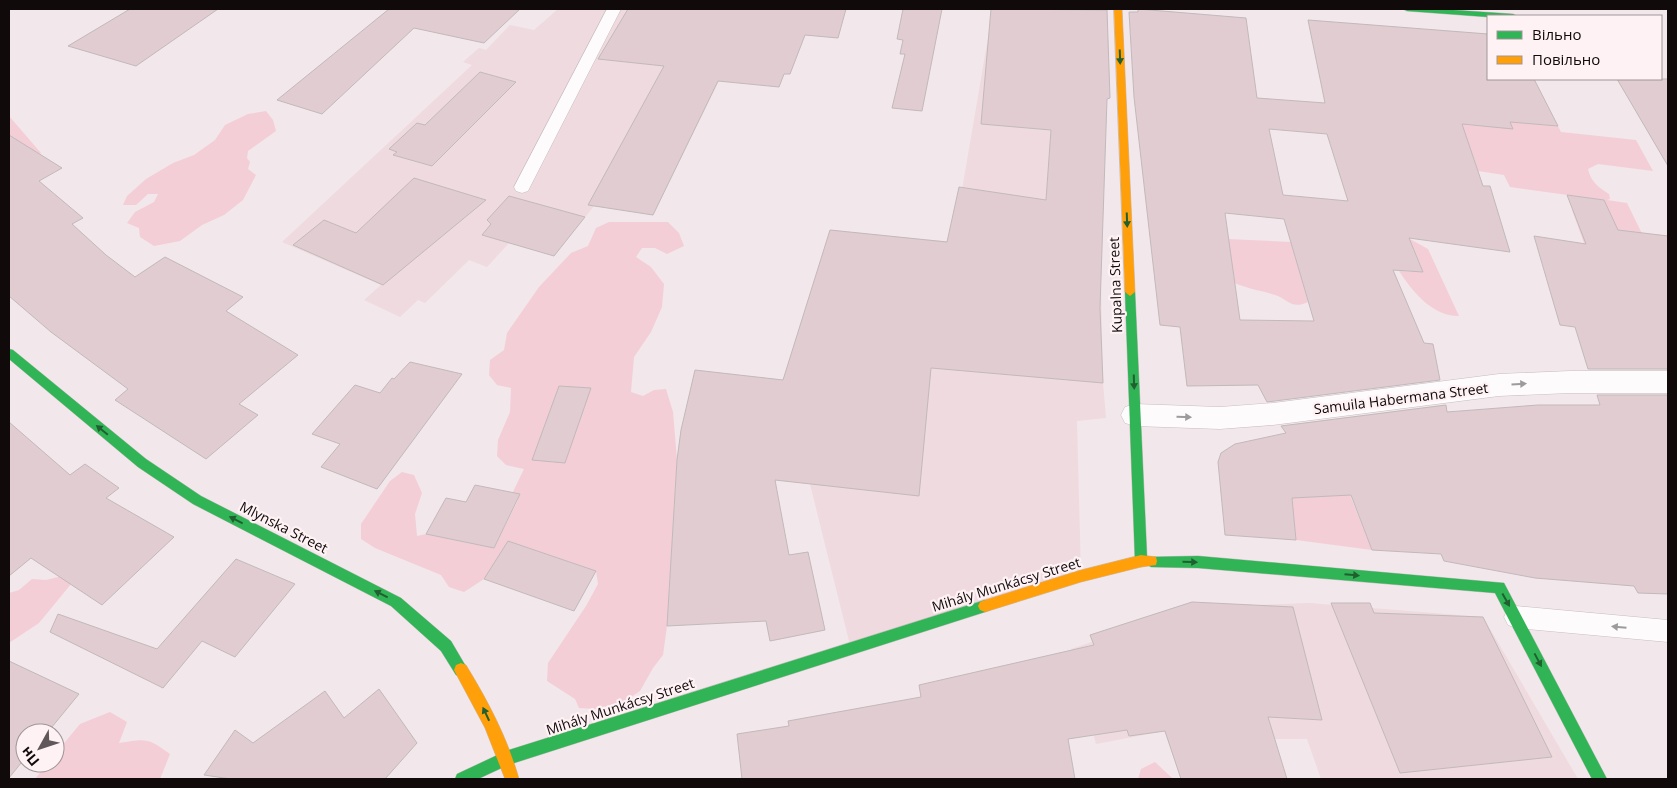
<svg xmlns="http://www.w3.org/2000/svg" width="1677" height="788" font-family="'Open Sans',sans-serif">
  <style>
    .built { fill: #eedadf }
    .green { fill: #f4ced7 }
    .building { fill: #e0ccd1; stroke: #c2b9bb; fill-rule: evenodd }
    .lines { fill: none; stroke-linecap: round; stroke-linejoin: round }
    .lane-casing { stroke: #c7bec0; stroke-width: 1 }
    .street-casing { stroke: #c7bec0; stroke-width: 1 }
    .fast-casing { stroke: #c7bec0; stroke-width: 1 }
    .slow-casing { stroke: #c7bec0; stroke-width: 1 }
    .lane { fill: #fdfbfc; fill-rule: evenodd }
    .street { fill: #fdfbfc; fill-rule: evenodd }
    .fast { fill: #30b455; fill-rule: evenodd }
    .slow { fill: #ff9f0a; fill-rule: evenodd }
    .oneway { fill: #205f30 }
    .oneway2 { fill: #9e9b9c }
    .labels { text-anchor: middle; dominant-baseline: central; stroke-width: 4.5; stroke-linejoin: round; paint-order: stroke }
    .street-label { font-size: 14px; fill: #100a0b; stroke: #fff2f5 }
  </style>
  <rect width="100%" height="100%" fill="#f2e7ea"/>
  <path class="built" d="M558 9 710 10 727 65 653 215 594 206 554 256 509 243 487 267 469 260 425 303 418 300 400 317 364 300 381 285 282 242 472 65 463 62 479 48 486 50 510 25 534 30Z
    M993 9H1095L1103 383 1106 418 1077 421 1081 576 851 649 810 484 780 480 761 452V377L783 380 830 230 953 242Z
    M1309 603 1483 617 1578 779H1321L1307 739H1214L1228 779H1181L1164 731 1096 744 1071 649 1092 642 1090 635 1204 607Z"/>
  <path class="green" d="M1450 77 1467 125 1512 128 1494 87 1501 88 1497 79H1513L1535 124 1558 126 1561 132 1636 140 1653 171 1598 164 1588 169C1591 182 1598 187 1609 194L1610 199 1607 200 1627 203 1650 250 1584 243 1572 210 1610 215 1604 200 1510 187 1504 175 1478 171 1474 160 1462 158Z
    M266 111 273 120 276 131 248 151 247 158 250 162 248 169 256 175 243 200 224 215 202 225 180 241 154 246 140 237 139 228 127 223 135 212 154 202 158 194H148L136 205H123L127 196 146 179 173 163 194 155 215 140 225 125 248 114Z
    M9 116 41 153 9 171Z
    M609 222H668L679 233 684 246 667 254 655 248H642L636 257 651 267 664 284 662 307 651 332 634 357 631 392 643 396 654 390 666 389 673 412 677 460 667 626 663 655 653 668 640 691 618 706 594 709 579 708 575 699 547 681 548 663 586 606 598 584 596 571 508 541 484 579 464 592 449 587 441 575 375 548 361 539V524L390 481 402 472 414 475 422 493 415 514 417 536 426 534 494 548 518 500 510 498 524 469 506 465 497 456 498 440 510 412 511 388 497 385 489 375 490 360 504 350 507 333 539 287 571 253 588 246 596 228Z
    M1390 228 1428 249 1459 316C1432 316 1413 292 1399 271L1423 272 1414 249 1391 248Z
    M1228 239 1291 242 1308 302C1291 310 1288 299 1275 295 1259 290 1248 289 1232 282Z
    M1290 480 1350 495 1372 550 1296 540Z
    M70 574 76 578 39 623 9 643V593L19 590 32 579 46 580Z
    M110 712 127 722 119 743C146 739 147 737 170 754L160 779H35L48 763H55V754L80 724Z
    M1155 762 1171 777 1174 779H1138L1141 769Z"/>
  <path class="building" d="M130 9H218L136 66 68 46Z
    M389 9H520L484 43 414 28 322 114 277 100Z
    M628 9H846L838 38 805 35 790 74H784L779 87 718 81 653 215 588 205 664 66 598 59Z
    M903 9H942L922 111 892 108 905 54H900L903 40 897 39Z
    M991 9 1107 10 1110 98 1107 99 1100 308 1103 383 931 368 919 496 775 480 789 555 808 552 825 630 770 641 766 621 667 626 677 460 681 430 695 370 783 380 830 230 947 242 959 187 1046 200 1051 130 981 124Z
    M1138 9 1246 18 1257 98 1325 103 1308 20 1488 34V79H1534L1558 126 1510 122 1513 129 1462 124 1483 186H1490L1510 252 1409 238 1423 272 1393 270 1424 343 1433 344 1440 380 1267 402 1258 385 1187 386 1180 327 1160 325 1134 97 1129 12H1138ZM1269 129 1327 134 1348 201 1283 195ZM1225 213 1284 219 1314 321 1240 320Z
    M480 72 516 82 432 166 393 155 397 152 389 149 417 123 425 125Z
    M1617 79H1668V166Z
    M9 135 62 168 39 181 83 218 72 224 106 255 135 277 165 257 243 297 226 311 298 355 239 404 258 415 206 459 115 400 128 389 51 332 9 296Z
    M414 178 486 200 383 285 293 245 324 220 356 233Z
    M1567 195 1604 200 1618 230 1668 236V369H1588L1575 327 1560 325 1534 236 1586 244Z
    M509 196 585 217 554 256 482 235 491 224 487 220Z
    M410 362 462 374 377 489 321 467 340 444 312 434 355 385 380 393 392 378 394 379Z
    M559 386 591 388 565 463 532 460Z
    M1597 395H1668V594L1638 593 1634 586 1535 578 1444 561 1441 554 1372 550 1351 495 1292 498 1296 540 1225 535 1218 462 1221 453 1235 444 1286 433 1281 426 1446 405 1447 412 1538 405H1600Z
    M9 422 70 475 85 464 119 488 106 498 174 537 102 605 31 558 9 576Z
    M475 485 520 494 494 548 426 534 446 498 466 502Z
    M508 541 596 571 574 611 484 579Z
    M236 559 295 584 235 657 202 641 163 688 50 632 58 614 157 649Z
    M1192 602 1293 607 1322 720 1268 717 1287 779H1181L1165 731 1129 736 1127 730 1068 739 1075 779H742L737 734 789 726 788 721 921 697 919 685 1094 645 1090 635Z
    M1331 603H1370L1374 613 1483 617 1552 757 1400 773Z
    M9 661 79 694 47 733H25V758L9 778Z
    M379 689 417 743 385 779H231L204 775 235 730 253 743 325 691 344 718Z"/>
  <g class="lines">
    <defs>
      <path id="lane" d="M607 9H621L530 187 528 191 522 193 516 191 514 187Z
        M1516 606 1668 620V642L1516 628 1508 625 1504 617 1508 609Z"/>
      <path id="street" d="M1570 371H1668V393H1570L1499 396 1273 425 1220 429 1135 426 1125 423 1121 415 1125 407 1135 404 1220 407 1273 403 1499 374Z"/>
      <path id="fast" d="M1403 9H1439L1513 14 1517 16 1488 17 1407 11Z
        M1130 288 1135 292 1147 557 1198 556 1504 583 1607 779H1592L1495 593 1198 568 1151 567 1146 564 1141 567 1136 565 1135 561 1125 292Z
        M9 349 13 350 146 459 201 496 401 598 451 641 468 670 466 675 461 677 456 675 441 651 391 606 193 504 138 467 9 359Z
        M985 600 990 602 992 606 990 610 985 612 508 765 478 779H455L457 774 506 751Z"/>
      <path id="slow" d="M1114 9H1122L1135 292 1130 296 1125 292Z
        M1141 555 1156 557 1157 561 1156 565 1141 567 1081 582 985 612 980 610 978 606 980 602 985 600 1081 570Z
        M461 663 466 665C488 701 508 739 519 779H505L485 728 454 670 456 665Z"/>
    </defs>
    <use href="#lane" class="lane-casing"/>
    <use href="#street" class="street-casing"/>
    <use href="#fast" class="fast-casing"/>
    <use href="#slow" class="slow-casing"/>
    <use href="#lane" class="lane"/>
    <use href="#street" class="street"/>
    <use href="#fast" class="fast"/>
    <use href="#slow" class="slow"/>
  </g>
  <defs><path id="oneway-solid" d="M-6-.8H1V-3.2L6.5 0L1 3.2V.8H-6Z" transform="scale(1.25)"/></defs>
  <g class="oneway">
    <use href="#oneway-solid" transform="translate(1120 57) rotate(88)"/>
    <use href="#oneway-solid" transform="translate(1127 220) rotate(88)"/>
    <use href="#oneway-solid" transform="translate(1134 382) rotate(88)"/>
    <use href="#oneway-solid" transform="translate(102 430) rotate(-141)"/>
    <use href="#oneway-solid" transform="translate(236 520) rotate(-153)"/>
    <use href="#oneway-solid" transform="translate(1190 562) rotate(1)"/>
    <use href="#oneway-solid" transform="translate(1352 575) rotate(5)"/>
    <use href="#oneway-solid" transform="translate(381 594) rotate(-153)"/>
    <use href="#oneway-solid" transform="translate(1506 600) rotate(61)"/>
    <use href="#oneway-solid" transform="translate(1538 660) rotate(62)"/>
    <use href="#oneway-solid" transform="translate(486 714) rotate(-115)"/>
  </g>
  <g class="oneway2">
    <use href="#oneway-solid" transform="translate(1519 384) rotate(-3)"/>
    <use href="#oneway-solid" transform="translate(1184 417) rotate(2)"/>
    <use href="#oneway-solid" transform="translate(1619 627) rotate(-175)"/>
  </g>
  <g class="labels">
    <g class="street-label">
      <text transform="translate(1115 285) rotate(-92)">Kupalna Street</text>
      <text transform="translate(1401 398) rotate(-7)">Samuila Habermana Street</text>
      <text transform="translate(284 527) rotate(27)">Mlynska Street</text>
      <text transform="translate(1006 584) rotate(-17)">Mihály Munkácsy Street</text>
      <text transform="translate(620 706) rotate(-18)">Mihály Munkácsy Street</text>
    </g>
  </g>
  <rect width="1677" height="788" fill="none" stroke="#100a0b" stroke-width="20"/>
  <rect x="1487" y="15" width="175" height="65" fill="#fff2f5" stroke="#9f9597"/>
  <rect x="1497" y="31" width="25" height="8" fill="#30b455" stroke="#9f9597"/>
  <text x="1532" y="40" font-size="15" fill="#100a0b">Вільно</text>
  <rect x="1497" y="56" width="25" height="8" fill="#ff9f0a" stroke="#9f9597"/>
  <text x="1532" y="65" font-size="15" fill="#100a0b">Повільно</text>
  <g transform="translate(40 748) rotate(230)"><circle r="24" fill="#fff2f5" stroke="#9f9597"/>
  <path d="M0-4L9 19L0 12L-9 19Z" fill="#5f5759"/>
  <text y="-8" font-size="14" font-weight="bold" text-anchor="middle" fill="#100a0b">Пн</text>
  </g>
</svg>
